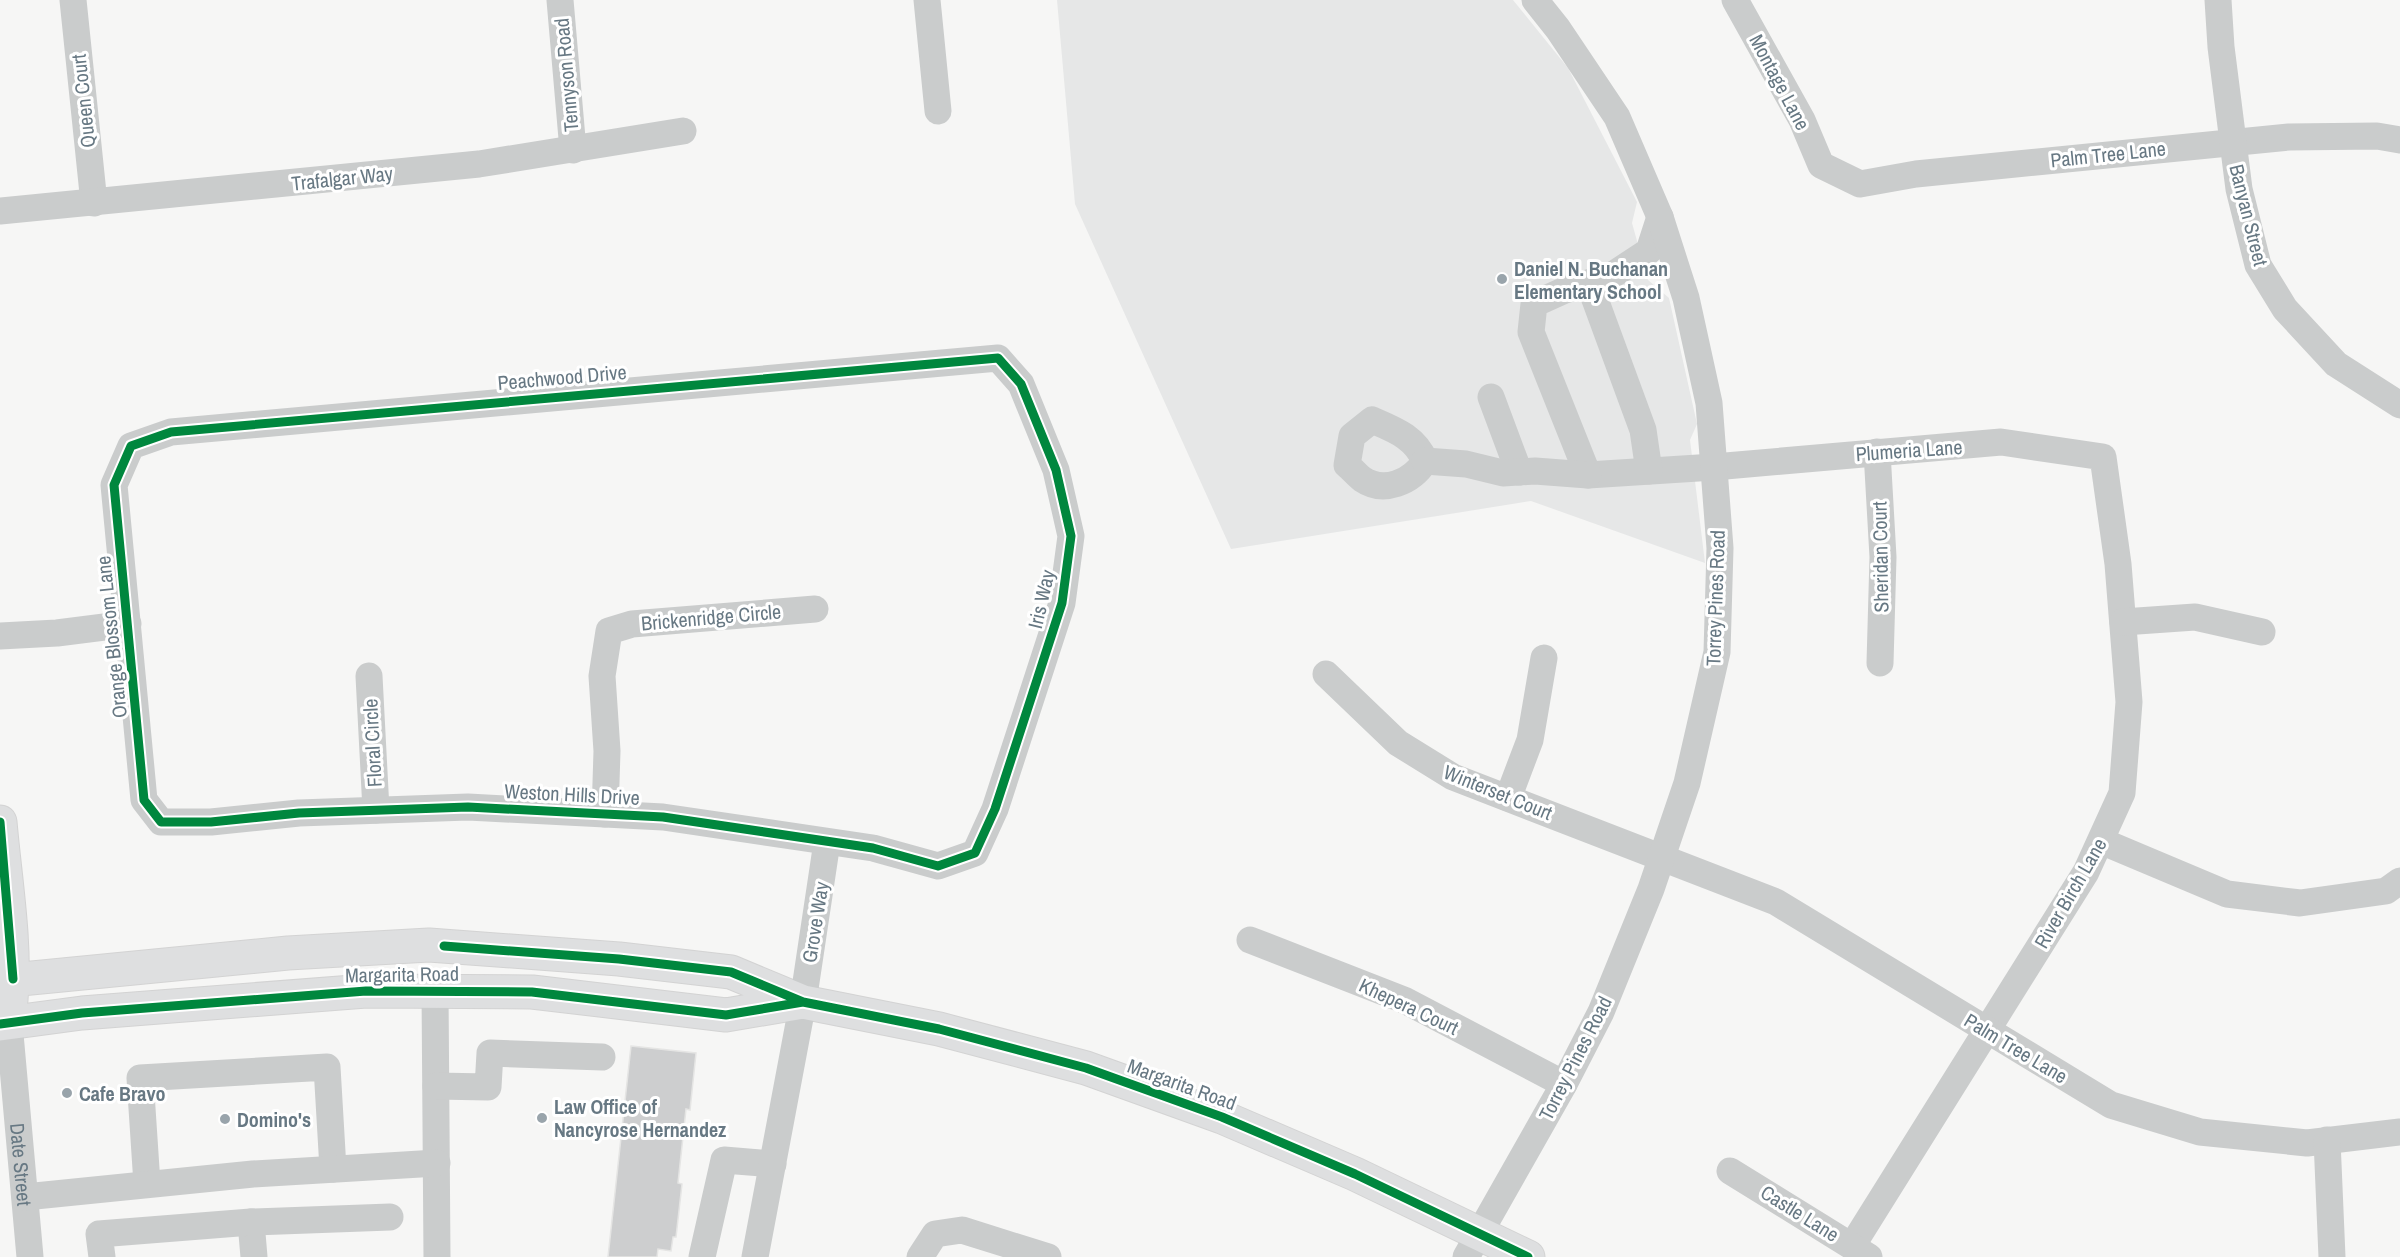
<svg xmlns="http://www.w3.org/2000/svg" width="2400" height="1257" font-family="'Archivo Narrow',sans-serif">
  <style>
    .built { fill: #e6e7e7 }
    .building { fill: #cdcecf; stroke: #e5e5e4; stroke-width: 1.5 }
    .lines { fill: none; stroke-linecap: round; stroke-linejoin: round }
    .major-casing { stroke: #d3d3d3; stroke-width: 35 }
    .minor { stroke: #cacccc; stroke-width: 27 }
    .major { stroke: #dedfe0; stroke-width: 33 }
    .cycleway-casing { stroke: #fff; stroke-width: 13 }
    .cycleway { stroke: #00873e; stroke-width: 9 }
    .poi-dot { fill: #99a4ab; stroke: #fff; stroke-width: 2 }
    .labels { text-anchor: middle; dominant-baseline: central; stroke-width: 6; stroke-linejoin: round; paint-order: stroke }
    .street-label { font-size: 20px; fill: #677883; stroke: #fff }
    .poi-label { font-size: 20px; font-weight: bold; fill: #677883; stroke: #fff; text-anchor: start }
  </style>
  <rect width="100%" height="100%" fill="#f6f6f5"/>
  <path class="built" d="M1057 0H1513L1568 68 1637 202 1632 223 1648 280 1669 298 1697 424 1690 440 1705 563 1531 501 1231 549 1075 204Z"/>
  <path class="building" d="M631 1046 696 1053 690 1110 686 1109 678 1183 682 1184 676 1237H673L671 1251 658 1249 657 1257H608Z"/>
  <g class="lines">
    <defs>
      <path id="major" d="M0 822C5 880 16 942 11 1000
        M0 981 288 953 429 945 619 959 731 972 803 1002 939 1029 1086 1068 1222 1117 1355 1174 1528 1257
        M0 1024 82 1013 366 991 532 992 726 1015 803 1002"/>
    </defs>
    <use href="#major" class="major-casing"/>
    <g class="minor">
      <path d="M73 0 94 203"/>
      <path d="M560 0 573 150"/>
      <path d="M927 0 938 111"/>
      <path d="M1735 0 1802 120 1821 165 1860 184 1916 174 2289 137 2377 136 2400 140"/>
      <path d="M2218 0 2221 47 2239 189 2258 265 2285 309 2336 364 2400 405"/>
      <path d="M0 211 479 164 683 131"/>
      <path d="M1660 217 1649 251 1611 276 1565 290 1534 304 1531 332 1588 475 1714 467 2001 442 2103 457 2118 564 2129 702 2122 793 2086 872 1852 1246"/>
      <path d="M1589 283 1643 430 1649 471"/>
      <path d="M998 358 1021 384 1056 470 1071 536 1062 603 995 809 975 853 938 866 873 848 663 817 468 807 299 813 211 822H161L144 800 114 485 131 446 171 432Z"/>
      <path d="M1491 397 1519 472"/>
      <path d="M1372 420C1395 430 1415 437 1425 461 1412 482 1384 494 1362 479 1357 475 1352 469 1347 465L1352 436Z"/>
      <path d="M1877 452 1883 557 1880 663"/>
      <path d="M1425 461 1466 464 1503 473 1535 471 1588 475"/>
      <path d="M2123 622 2195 617 2262 632"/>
      <path d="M0 636 57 633 128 624"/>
      <path d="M1326 674 1398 743 1453 777 1776 902 2111 1105 2200 1132 2307 1143 2400 1132"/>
      <path d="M369 676 376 810"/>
      <path d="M1508 798 1530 740 1544 658"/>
      <path d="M605 814 607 751 602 676 609 631 632 624 815 609"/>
      <path d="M2101 841 2227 894 2300 903 2386 891 2400 881"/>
      <path d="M1250 940 1404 1000 1564 1084"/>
      <path d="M435 990 437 1257"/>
      <path id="s1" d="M9 1023 30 1257"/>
      <path d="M436 1086 488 1087 490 1053 602 1057"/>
      <path d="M2327 1140 2332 1257"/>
      <path d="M1730 1171 1869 1257"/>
      <path d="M147 1184 140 1078 327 1067 333 1169"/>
      <path d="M25 1197 253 1174 437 1163"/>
      <path d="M251 1222 254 1257"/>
      <path d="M102 1257 99 1234 251 1222 390 1217"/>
      <path d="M702 1257 724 1160 773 1164"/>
      <path d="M755 1257 803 1002 827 842"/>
      <path d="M920 1257 935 1234 962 1230 1048 1257"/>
      <path d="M1466 1257 1564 1084 1601 1012 1651 889 1687 783 1717 652 1720 548 1709 403 1686 298 1660 217 1617 117 1558 29 1535 0"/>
    </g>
    <use href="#major" class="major"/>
    <defs>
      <path id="cycleway" d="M998 358 1021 384 1056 470 1071 536 1062 603 995 809 975 853 938 866 873 848 663 817 468 807 299 813 211 822H161L144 800 114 485 131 446 171 432Z
        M0 822 13 979
        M444 946 619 959 731 972 803 1002 939 1029 1086 1068 1222 1117 1355 1174 1528 1257
        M0 1024 82 1013 366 991 532 992 726 1015 803 1002"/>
    </defs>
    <use href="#cycleway" class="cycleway-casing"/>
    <use href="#cycleway" class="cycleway"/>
  </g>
  <g class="poi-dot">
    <circle cx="1502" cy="279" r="6"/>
    <circle cx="67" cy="1093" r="6"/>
    <circle cx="542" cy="1118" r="6"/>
    <circle cx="225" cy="1119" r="6"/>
  </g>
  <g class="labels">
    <g class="street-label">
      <text transform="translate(566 75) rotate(-95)">Tennyson Road</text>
      <text transform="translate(1780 82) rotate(62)">Montage Lane</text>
      <text transform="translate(83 101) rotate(-96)">Queen Court</text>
      <text transform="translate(2108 154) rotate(-6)">Palm Tree Lane</text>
      <text transform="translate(342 178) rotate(-6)">Trafalgar Way</text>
      <text transform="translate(2249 215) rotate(76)">Banyan Street</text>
      <text transform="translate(562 377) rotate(-5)">Peachwood Drive</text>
      <text transform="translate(1909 450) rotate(-4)">Plumeria Lane</text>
      <text transform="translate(1880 557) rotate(-91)">Sheridan Court</text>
      <text transform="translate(1715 598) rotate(-88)">Torrey Pines Road</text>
      <text transform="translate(1041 599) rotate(-77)">Iris Way</text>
      <text transform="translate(711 617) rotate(-5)">Brickenridge Circle</text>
      <text transform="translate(111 637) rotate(-96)">Orange Blossom Lane</text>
      <text transform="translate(372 743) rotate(-93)">Floral Circle</text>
      <text transform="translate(1498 792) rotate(22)">Winterset Court</text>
      <text transform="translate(572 794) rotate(3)">Weston Hills Drive</text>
      <text transform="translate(2070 893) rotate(-60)">River Birch Lane</text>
      <text transform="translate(815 922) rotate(-81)">Grove Way</text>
      <text transform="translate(402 974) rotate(-1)">Margarita Road</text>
      <text transform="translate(1409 1006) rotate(25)">Khepera Court</text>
      <text transform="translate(2016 1048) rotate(31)">Palm Tree Lane</text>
      <text transform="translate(1575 1058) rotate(-63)">Torrey Pines Road</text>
      <text transform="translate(1182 1084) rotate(20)">Margarita Road</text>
      <text stroke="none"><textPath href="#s1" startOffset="142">Date Street</textPath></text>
      <text transform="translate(1800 1213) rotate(32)">Castle Lane</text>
    </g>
    <g class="poi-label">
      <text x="1514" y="268">Daniel N. Buchanan<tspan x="1514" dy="23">Elementary School</tspan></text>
      <text x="79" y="1093">Cafe Bravo</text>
      <text x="554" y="1106">Law Office of<tspan x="554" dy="23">Nancyrose Hernandez</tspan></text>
      <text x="237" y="1119">Domino's</text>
    </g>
  </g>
</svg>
